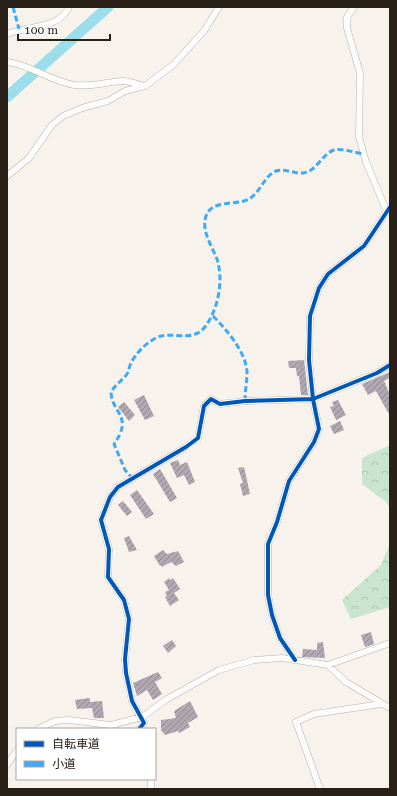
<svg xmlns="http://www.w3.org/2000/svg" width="397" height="796" font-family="'Roboto Serif','Noto Sans JP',serif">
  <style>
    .forest { fill: url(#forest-crowns) }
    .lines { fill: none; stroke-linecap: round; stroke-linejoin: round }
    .river { stroke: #9bdeeb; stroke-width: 11 }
    .building { fill: url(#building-hatch) }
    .street-casing { stroke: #b7b1aa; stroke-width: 7 }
    .street { stroke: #fefdfc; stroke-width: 6 }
    .quiet { stroke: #3fa9f5; stroke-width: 3; stroke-dasharray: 6 3; stroke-linecap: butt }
    .cycleway-casing { stroke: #fff; stroke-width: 6 }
    .cycleway { stroke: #0057b8; stroke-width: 4 }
  </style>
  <defs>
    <pattern id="forest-crowns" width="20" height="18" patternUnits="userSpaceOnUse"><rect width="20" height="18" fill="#cae5cf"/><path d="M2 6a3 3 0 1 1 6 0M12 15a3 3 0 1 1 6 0" fill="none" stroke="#aec4b1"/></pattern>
    <pattern id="building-hatch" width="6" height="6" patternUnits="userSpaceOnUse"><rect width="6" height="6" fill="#b1a8b1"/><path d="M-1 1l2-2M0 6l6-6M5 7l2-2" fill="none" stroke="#90888f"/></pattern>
  </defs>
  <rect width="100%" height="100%" fill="#f7f2ec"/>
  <path class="forest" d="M390 445V509L386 502 362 484V458Z
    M390 543V607L351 619 342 600 381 565Z"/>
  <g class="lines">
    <path class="river" d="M7 97 108 7"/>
  </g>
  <path class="building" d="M304 360 308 395H301L299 376H297L296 368H289L288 361Z
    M390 372V378L384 381 390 395V416L376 391 368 395 362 384Z
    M144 395 154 416 145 420 134 400Z
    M338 400 346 415 336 420 330 407 334 406 332 402Z
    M124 402 135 415 129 421 118 407Z
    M340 421 344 430 334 434 330 426Z
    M178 460 180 465 187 462 195 482 189 485 184 475 177 478 170 463Z
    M244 467 250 494 243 496 240 484 243 483 238 468Z
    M160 469 177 498 170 502 153 474Z
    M137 490 154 514 146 519 130 495Z
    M123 501 132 512 127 516 118 505Z
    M129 536 137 550 129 552 124 538Z
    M163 550 167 554 178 551 184 562 176 566 171 562 162 567 161 565 160 566 154 556Z
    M169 578 170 580 173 578 180 589 174 593 179 600 170 606 165 597 167 596 165 592 169 590 164 582Z
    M371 632 374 644 365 647 361 635Z
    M172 640 176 646 168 653 163 646Z
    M323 642 325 658 302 657 303 649 317 650V643Z
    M158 672 162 678 155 682 162 694 153 700 147 690 137 696 133 683Z
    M90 698V702L102 701 104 718H94L92 708 77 709 75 700Z
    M190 701 198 717 188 723 190 727 179 733 178 731 165 735 161 730V720L176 718 174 711Z"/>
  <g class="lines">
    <defs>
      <path id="street" d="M354 7 347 17V28L360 73 359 137 366 162 387 212
        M7 34C26 26 60 29 69 7
        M7 62C29 64 50 81 74 85 91 87 106 82 123 81 129 81 137 84 144 86
        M7 176 29 158 52 125 63 116 82 108 108 101 125 91 145 86 173 65 204 31 219 7
        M295 660 280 638 272 615 268 595V544L277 522 289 481 314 442 319 429 313 399 309 360 310 316 319 288 328 274 364 246 390 207
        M328 665 346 682 390 708
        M38 729 55 721 69 720 111 725 142 717 167 699 219 670 254 660 282 658 328 665 390 643
        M139 729 144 723 132 701 126 673 125 659 129 619 124 600 108 577 109 549 101 520 110 497 118 487 186 447 198 438 204 406 211 399 220 404 245 401 313 399 377 373 390 365
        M7 765 17 750
        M151 779V789
        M320 789 296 722 314 714 381 704"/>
    </defs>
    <use href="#street" class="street-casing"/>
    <use href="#street" class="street"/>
    <path class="quiet" d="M13 7 19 29
      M213 316C226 329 246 352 247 372 247 381 245 391 245 401
      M133 479 125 470 114 444C134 416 112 414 111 392 115 385 122 381 127 374 129 371 129 367 131 363 136 353 146 343 156 338 171 330 191 343 204 328 218 311 224 281 217 259 212 246 201 231 206 216 212 199 236 206 249 199 260 193 264 176 276 171 285 168 294 174 303 173 316 172 322 154 334 150 343 148 355 153 364 154"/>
    <defs>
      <path id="cycleway" d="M295 660 280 638 272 615 268 595V544L277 522 289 481 314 442 319 429 313 399 309 360 310 316 319 288 328 274 364 246 390 207
        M139 729 144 723 132 701 126 673 125 659 129 619 124 600 108 577 109 549 101 520 110 497 118 487 186 447 198 438 204 406 211 399 220 404 245 401 313 399 377 373 390 365"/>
    </defs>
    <use href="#cycleway" class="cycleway-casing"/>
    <use href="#cycleway" class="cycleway"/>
  </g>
  <rect width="397" height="796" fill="none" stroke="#292017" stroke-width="16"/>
  <rect x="16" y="728" width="140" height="52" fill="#ffffff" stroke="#a9a6a2"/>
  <rect x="24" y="741" width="20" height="6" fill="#0057b8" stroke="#a9a6a2"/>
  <text x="52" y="748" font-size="12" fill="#292017">自転車道</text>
  <rect x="24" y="761" width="20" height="6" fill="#3fa9f5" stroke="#a9a6a2"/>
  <text x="52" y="768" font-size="12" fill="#292017">小道</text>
  <path d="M18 34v6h92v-6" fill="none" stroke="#292017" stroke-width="2"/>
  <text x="24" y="34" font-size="12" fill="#292017" stroke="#ffffff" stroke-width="3" paint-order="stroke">100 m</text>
</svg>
